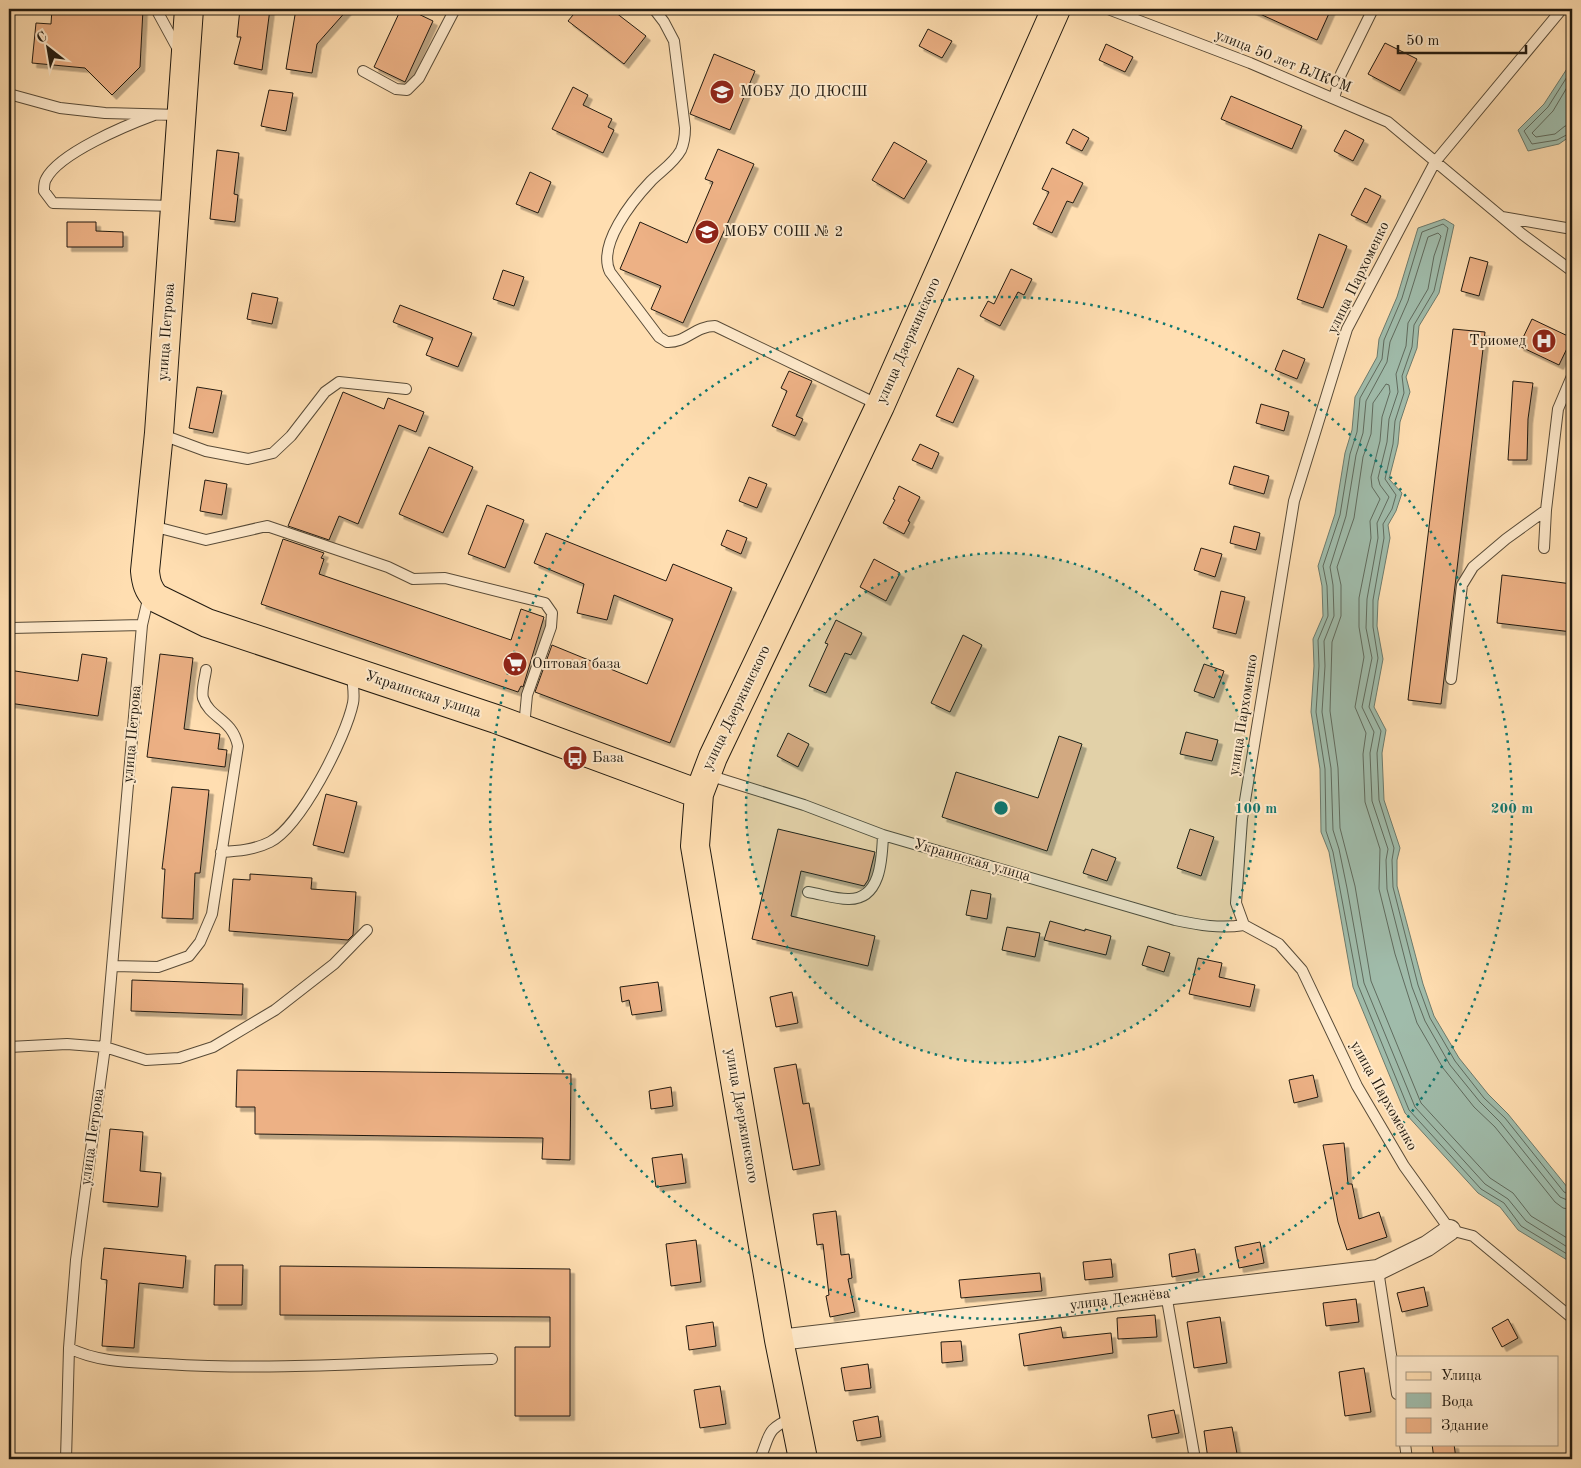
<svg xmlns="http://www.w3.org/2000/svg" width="1581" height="1468" font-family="'Old Standard TT',serif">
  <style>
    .water { fill: #a0bcab; stroke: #6d7b6d }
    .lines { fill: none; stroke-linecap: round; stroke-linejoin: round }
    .shore { stroke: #606b5e; stroke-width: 1 }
    .building { fill: #edb185; stroke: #211a10; filter: url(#shadow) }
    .service-casing { stroke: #584b38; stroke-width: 12 }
    .minor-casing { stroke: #584b38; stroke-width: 22 }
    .primary-casing { stroke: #211a10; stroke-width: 30 }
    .service { stroke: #ffeacc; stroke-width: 10 }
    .minor { stroke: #ffeacc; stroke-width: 20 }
    .primary { stroke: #ffdeb1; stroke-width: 28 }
    .ring { fill: none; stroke: #0f766e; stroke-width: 2.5; stroke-dasharray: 2.5 5 }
    .labels { text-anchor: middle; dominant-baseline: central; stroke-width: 4; stroke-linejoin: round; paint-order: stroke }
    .street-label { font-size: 15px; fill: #211a10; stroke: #ffeacc }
    .poi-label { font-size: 15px; fill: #211a10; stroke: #ffeacc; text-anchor: start }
    .centre { fill: #0f766e; stroke: #ffeacc; stroke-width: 2.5 }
    .ring-label { font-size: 15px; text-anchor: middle; font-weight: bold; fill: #0f766e; stroke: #ffeacc; stroke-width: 4; stroke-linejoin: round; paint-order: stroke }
  </style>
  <defs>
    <filter id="shadow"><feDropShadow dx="4.5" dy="4.5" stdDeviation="0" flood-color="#0004"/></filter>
  </defs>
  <rect width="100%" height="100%" fill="#ffdeb1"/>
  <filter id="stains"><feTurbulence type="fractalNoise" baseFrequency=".004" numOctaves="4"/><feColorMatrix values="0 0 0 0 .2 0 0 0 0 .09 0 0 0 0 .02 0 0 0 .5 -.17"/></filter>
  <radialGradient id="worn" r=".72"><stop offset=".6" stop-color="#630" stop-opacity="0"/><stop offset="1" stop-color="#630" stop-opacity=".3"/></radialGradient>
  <path class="water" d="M1572 61V135L1559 144 1528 151 1518 130 1544 104Z
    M1444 219 1454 225 1439 293 1419 326 1417 348 1406 377 1410 392 1400 422 1398 444 1389 479 1402 493 1396 511 1388 525 1390 538 1378 601 1377 626 1383 659 1374 707 1386 730 1382 753 1384 800 1400 848 1397 860V886L1423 984 1434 1016 1459 1058 1488 1094 1508 1114 1572 1193V1263L1518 1230 1500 1207 1478 1193 1405 1113 1353 987 1329 852 1321 832 1320 769 1311 712 1314 666 1313 639 1323 616 1322 586 1318 566 1335 514 1345 453 1352 430 1355 397 1377 357 1379 339 1397 297 1418 228Z"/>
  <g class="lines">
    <path class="shore" d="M1572 69 1548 107 1524 131 1532 144 1557 140 1572 132
      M1572 79 1553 111 1532 133 1536 137 1555 134 1565 126 1572 125
      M1572 1196 1564 1192 1505 1118 1484 1098 1455 1061 1430 1018 1418 985 1393 887 1392 860 1394 848 1379 800 1377 753 1381 731 1369 707 1378 658 1373 627V600L1384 538 1383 524 1392 509 1396 495 1385 479 1393 444 1395 421 1404 393 1402 376 1412 347 1414 325 1434 291 1448 228 1443 224 1422 232 1402 298 1384 340 1382 359 1360 398 1357 432 1350 454 1340 515 1323 566 1327 586 1328 616 1318 640 1319 666 1316 712 1325 769 1326 831 1333 852 1358 985 1409 1110 1481 1189 1504 1203 1521 1226 1572 1257
      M1572 1202 1560 1197 1500 1122 1480 1102 1450 1065 1425 1021 1412 987 1387 889 1386 860 1388 849 1372 801 1370 753 1374 732 1362 707 1372 658 1366 628 1367 599 1378 538 1377 523 1389 497 1380 485 1378 478 1387 442 1389 419 1398 392 1396 374 1406 346 1408 323 1428 289 1434 256 1441 236 1438 233 1428 237 1408 301 1390 342 1387 362 1366 401 1363 433 1356 455 1346 516 1330 567 1333 585 1334 616 1324 641 1325 666 1322 712 1331 768 1333 830 1339 849 1347 888 1364 983 1415 1107 1485 1184 1508 1199 1526 1221 1572 1250
      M1572 1210 1563 1208 1555 1202 1495 1127 1474 1107 1443 1068 1417 1023 1395 954 1379 889 1380 849 1365 802 1363 754 1366 733 1355 707 1364 657 1359 627V598L1371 538 1370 521 1380 499 1372 487 1371 477 1380 441 1382 417 1390 392 1389 385 1386 384 1373 403 1371 434 1363 457 1354 518 1337 567 1341 585V616L1332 642 1330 711 1338 768 1340 828 1355 886 1371 981 1421 1103 1490 1178 1513 1193 1531 1216 1572 1241"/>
  </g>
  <path class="building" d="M52 9H143L140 67 112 95 85 68 32 63 36 23 51 24Z
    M240 9H270L262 70 234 64 241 37H237Z
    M296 9 323 11 325 9H348L317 44 312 73 286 69Z
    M401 9H408L433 21 405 82 374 67Z
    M578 9H611L646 36 624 64 568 21Z
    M1249 9H1331L1317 40Z
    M928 29 952 41 942 58 919 46Z
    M1385 43 1417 59 1400 91 1368 74Z
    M1106 44 1133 57 1125 72 1099 60Z
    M714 54 755 71 730 130 690 114Z
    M573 87 588 95 583 105 612 119 608 127 614 130 603 153 552 129Z
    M269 90 293 93 286 131 261 126Z
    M1231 96 1302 126 1292 149 1221 119Z
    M1073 129 1089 138 1082 151 1066 143Z
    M1345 130 1364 140 1353 161 1334 151Z
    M894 142 927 161 904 199 872 180Z
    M718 149 754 164 683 323 651 309 661 286 620 269 640 222 687 243 713 182 705 179Z
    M217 150 239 153 234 194 238 195 235 222 210 219Z
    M1052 168 1083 183 1073 203 1067 201 1052 233 1033 224 1049 192 1042 189Z
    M530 172 551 182 538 213 516 204Z
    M1365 188 1381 196 1367 223 1351 215Z
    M67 222H96V231L123 232V247H67Z
    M1319 234 1347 246 1323 308 1297 299Z
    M1470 257 1488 262 1479 296 1461 291Z
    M1011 269 1032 279 1024 295 1018 292 1000 326 980 316 988 301 994 304Z
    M503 270 524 277 514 306 493 299Z
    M252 293 278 298 272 324 247 319Z
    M400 305 472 333 458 367 426 355 433 338 393 322Z
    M1532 319 1572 338 1559 365 1519 346Z
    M1453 329 1485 332 1441 704 1408 700Z
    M1283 350 1305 359 1297 379 1275 370Z
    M958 368 974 376 953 423 936 416Z
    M789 371 812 381 796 416 803 419 795 436 772 426 787 391 781 388Z
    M1513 381 1533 383 1528 419 1527 460H1508Z
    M197 387 222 391 213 433 189 428Z
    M343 392 384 409 388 398 424 412 416 432 399 425 358 524 339 516 329 540 288 526Z
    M1261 404 1289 412 1284 431 1256 423Z
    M920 444 939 453 932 469 912 460Z
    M429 447 473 467 443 533 399 514Z
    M1234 466 1269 476 1264 494 1229 484Z
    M749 477 767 484 757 508 739 501Z
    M205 480 227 484 222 515 200 511Z
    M899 486 920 497 908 521 910 522 904 534 883 523 895 500 893 499Z
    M487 505 524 520 505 568 468 554Z
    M1234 526 1260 533 1256 550 1230 543Z
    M727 530 747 538 741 554 721 545Z
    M546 533 666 581 673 564 732 588 670 743 535 692 552 645 647 684 673 619 614 595 607 620 577 613 584 584 534 563Z
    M283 539 324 553 321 558 324 559 319 574 511 640 521 609 544 617 523 687 521 686 518 692 261 604Z
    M1201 548 1222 554 1215 577 1194 570Z
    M874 559 900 573 886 601 860 587Z
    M1502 575 1572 584V632L1497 623Z
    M1221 591 1245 597 1236 634 1213 628Z
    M836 620 862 633 851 655 845 653 826 693 809 686 828 644 825 643Z
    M963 635 982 645 950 712 931 703Z
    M82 654 107 658 98 716 9 703V670L78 681Z
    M160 654 193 658 184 729 220 734 218 749 227 750 225 767 147 757Z
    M1204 664 1224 671 1214 698 1194 691Z
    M1186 732 1218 740 1212 761 1180 754Z
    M788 733 809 744 798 767 777 756Z
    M1059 736 1082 744 1047 851 942 817 956 772 1038 798Z
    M172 787 209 790 200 873H195L193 919 162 918 165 869H162Z
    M326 794 357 802 344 853 313 845Z
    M778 829 875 852 868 880 864 886 801 871 791 916 875 936 868 966 752 939Z
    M1190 829 1214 837 1201 876 1177 868Z
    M1092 849 1116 858 1107 881 1083 873Z
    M250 874 312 878 311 889 356 892 353 935 348 940 229 931 233 879 250 880Z
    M971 890 991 894 987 919 966 915Z
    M1050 921 1085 931V929L1111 936 1106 955 1044 940Z
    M1007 927 1040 933 1035 957 1002 950Z
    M1148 946 1170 953 1164 972 1142 965Z
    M1198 958 1222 963 1219 977 1255 985 1250 1007 1189 994Z
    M132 980 243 984 242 1015 131 1011Z
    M658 982 662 1011 632 1015 629 1000 622 1002 620 987Z
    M792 992 798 1023 776 1027 770 997Z
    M796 1064 803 1104 809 1103 820 1165 793 1170 774 1068Z
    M237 1070 571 1074 570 1160 542 1159 543 1138 255 1134V1107H236Z
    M1313 1075 1318 1097 1294 1103 1289 1080Z
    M671 1087 673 1106 651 1109 649 1091Z
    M110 1129 143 1132 140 1171 161 1173 158 1207 103 1202Z
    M1344 1143 1348 1184H1352L1359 1219 1379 1212 1387 1237 1347 1250 1338 1222 1323 1145Z
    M682 1154 686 1183 656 1187 652 1158Z
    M836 1211 841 1255 849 1254 852 1278 848 1279 855 1312 830 1317 826 1296 829 1295 823 1244 817 1245 813 1214Z
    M696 1240 701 1282 671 1286 666 1244Z
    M1260 1242 1264 1263 1239 1268 1235 1247Z
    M104 1248 186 1256 183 1288 139 1283 134 1348 102 1346 107 1280 101 1279Z
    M1195 1249 1199 1272 1172 1277 1169 1254Z
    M1111 1259 1113 1277 1085 1280 1083 1262Z
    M215 1265H243L242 1305H214Z
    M280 1266 570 1269V1416H515V1347H550V1317L280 1315Z
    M1040 1273 1042 1291 961 1298 959 1280Z
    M1424 1287 1428 1306 1402 1312 1397 1293Z
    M1356 1299 1359 1322 1326 1326 1323 1303Z
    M1155 1315 1157 1337 1118 1339 1117 1318Z
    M1220 1317 1227 1363 1194 1368 1187 1322Z
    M1508 1319 1518 1338 1502 1347 1492 1328Z
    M713 1322 716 1346 689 1350 686 1326Z
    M1061 1327 1063 1338 1111 1333 1113 1353 1024 1366 1019 1334Z
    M961 1341 963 1361 942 1363 941 1342Z
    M868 1364 871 1388 845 1391 841 1368Z
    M1364 1368 1371 1412 1345 1416 1339 1372Z
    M720 1386 726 1424 700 1428 694 1390Z
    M1174 1410 1179 1433 1152 1438 1148 1415Z
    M878 1416 881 1437 857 1441 853 1421Z
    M1232 1427 1238 1459H1208L1204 1431Z
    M1432 1444H1454L1456 1459H1434Z"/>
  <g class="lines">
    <defs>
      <path id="service" d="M156 9 180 53
        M654 9 664 22 674 41 685 128C685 135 684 143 681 150 674 163 661 171 651 181 632 201 597 245 610 272L659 337 667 342C686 343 695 326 715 326L879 405
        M1108 9 1250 63 1388 122 1522 234 1572 271
        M1562 9 1435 162 1347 329 1294 501 1242 819 1236 903 1244 925 1279 944 1302 970 1357 1086 1404 1166 1450 1230 1473 1236 1572 1318
        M363 71 396 89 407 90 419 78 455 9
        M9 94 60 108 105 113 180 115
        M1334 98 1341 74 1373 9
        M154 115C127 125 59 153 46 179 44 182 44 188 44 191L53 203 175 206
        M1502 217 1572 229
        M160 434 206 451 248 459 273 453 291 436 325 392 339 382 406 389
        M152 526 206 540 267 526 388 567 413 579 445 578 545 603 552 613 551 627 527 695 524 727
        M1544 548 1546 510 1558 409 1572 376
        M11 628 142 625
        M1451 679 1462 585 1473 567 1506 539 1546 510
        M708 775 804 805 883 835 1175 920C1199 925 1220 929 1244 925
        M221 852C238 851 254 850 270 842 301 826 346 737 353 703 355 694 352 682 352 672
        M808 892C821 894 835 899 848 899 881 900 882 859 883 835
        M113 966 158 967 189 956 200 942 212 914 238 746C232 718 210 719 203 698 201 691 205 678 206 670
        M9 1047 67 1044 105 1047 146 1060 179 1058 213 1047 275 1010 334 964 367 930
        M1378 1270 1397 1394
        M1166 1294 1195 1459
        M69 1348C99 1363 133 1362 166 1364 274 1371 384 1362 492 1359
        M1405 1444 1407 1459
        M66 1459 69 1348 76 1260 105 1047 142 625 149 595
        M760 1459C771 1433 765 1430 794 1417"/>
      <path id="minor" d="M779 1340 1378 1270 1427 1246 1450 1230"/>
      <path id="primary" d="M189 9 159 433 145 571C146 582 148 590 156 598L207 623 496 719 699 794
        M803 1459 779 1340 695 846 699 794 713 757 880 406 1056 9"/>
    </defs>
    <use href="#service" class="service-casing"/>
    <use href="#minor" class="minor-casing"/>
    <use href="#primary" class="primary-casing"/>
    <use href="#service" class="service"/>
    <use href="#minor" class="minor"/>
    <use href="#primary" class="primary"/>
  </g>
  <circle cx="1001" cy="808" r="255" fill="#0f766e" fill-opacity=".12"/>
  <g class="ring">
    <circle cx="1001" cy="808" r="255"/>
    <circle cx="1001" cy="808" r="511"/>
  </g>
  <defs>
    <symbol id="school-disc" viewBox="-11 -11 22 22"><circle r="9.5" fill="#8f2418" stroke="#ffeacc"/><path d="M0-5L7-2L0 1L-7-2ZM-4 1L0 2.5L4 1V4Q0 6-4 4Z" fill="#fff"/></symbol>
    <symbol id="hospital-disc" viewBox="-11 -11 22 22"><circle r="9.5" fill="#8f2418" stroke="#ffeacc"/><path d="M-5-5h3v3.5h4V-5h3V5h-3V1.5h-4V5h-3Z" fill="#fff"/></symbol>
    <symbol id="supermarket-disc" viewBox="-11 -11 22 22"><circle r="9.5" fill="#8f2418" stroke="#ffeacc"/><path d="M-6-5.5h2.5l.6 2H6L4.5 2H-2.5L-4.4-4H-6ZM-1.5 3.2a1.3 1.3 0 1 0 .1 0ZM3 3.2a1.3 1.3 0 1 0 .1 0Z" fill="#fff"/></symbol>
    <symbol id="bus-disc" viewBox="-11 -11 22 22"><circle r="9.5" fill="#8f2418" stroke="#ffeacc"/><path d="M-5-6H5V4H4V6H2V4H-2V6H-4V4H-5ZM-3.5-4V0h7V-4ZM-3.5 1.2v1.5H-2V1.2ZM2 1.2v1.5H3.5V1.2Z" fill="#fff"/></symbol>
  </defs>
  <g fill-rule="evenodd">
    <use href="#school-disc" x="708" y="78" width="28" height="28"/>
    <use href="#school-disc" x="693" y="218" width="28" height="28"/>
    <use href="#hospital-disc" x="1530" y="327" width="28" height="28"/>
    <use href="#supermarket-disc" x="501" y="650" width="28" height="28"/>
    <use href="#bus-disc" x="561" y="744" width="28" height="28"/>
  </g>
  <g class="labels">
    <g class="street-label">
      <text transform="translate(1283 62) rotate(22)">улица 50 лет ВЛКСМ</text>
      <text transform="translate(1359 278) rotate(-64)">улица Пархоменко</text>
      <text transform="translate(167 332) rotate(-86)">улица Петрова</text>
      <text transform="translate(909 341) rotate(-66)">улица Дзержинского</text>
      <text transform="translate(423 695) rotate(18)">Украинская улица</text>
      <text transform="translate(737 708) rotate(-64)">улица Дзержинского</text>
      <text transform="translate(1244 715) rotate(-81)">улица Пархоменко</text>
      <text transform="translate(133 734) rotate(-85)">улица Петрова</text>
      <text transform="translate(972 861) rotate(16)">Украинская улица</text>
      <text transform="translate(1383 1096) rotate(61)">улица Пархоменко</text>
      <text transform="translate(741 1116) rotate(80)">улица Дзержинского</text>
      <text transform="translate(93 1137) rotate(-82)">улица Петрова</text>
      <text transform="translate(1120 1300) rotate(-7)">улица Дежнёва</text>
    </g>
    <g class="poi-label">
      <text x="740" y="92">МОБУ ДО ДЮСШ</text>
      <text x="724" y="232">МОБУ СОШ № 2</text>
      <text x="1526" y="341" text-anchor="end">Триомед</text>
      <text x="532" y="664">Оптовая база</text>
      <text x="592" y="758">База</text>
    </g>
  </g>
  <circle cx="1001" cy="808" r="8" class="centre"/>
  <g class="ring-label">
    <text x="1256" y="813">100 m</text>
    <text x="1512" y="813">200 m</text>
  </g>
  <rect width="1581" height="1468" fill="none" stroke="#ffdeb1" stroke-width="30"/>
  <rect x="10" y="10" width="1561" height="1448" fill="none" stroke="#211a10" stroke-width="2.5"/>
  <rect x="15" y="15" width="1551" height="1438" fill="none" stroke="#211a10"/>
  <rect x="1396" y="1356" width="162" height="90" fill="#ffeacc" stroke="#a69781"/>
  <rect x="1406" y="1372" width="25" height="8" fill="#ffdeb1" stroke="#a69781"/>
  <text x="1441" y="1380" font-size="15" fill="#211a10">Улица</text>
  <rect x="1406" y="1393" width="25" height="15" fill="#a0bcab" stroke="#a69781"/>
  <text x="1441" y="1406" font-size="15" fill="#211a10">Вода</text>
  <rect x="1406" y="1418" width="25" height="15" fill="#edb185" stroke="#a69781"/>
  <text x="1441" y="1430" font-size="15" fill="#211a10">Здание</text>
  <g transform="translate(48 48) rotate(329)" stroke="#ffeacc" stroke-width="4" paint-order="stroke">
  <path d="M0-4L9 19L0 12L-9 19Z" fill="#211a10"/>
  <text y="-8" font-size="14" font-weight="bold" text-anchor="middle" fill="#211a10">С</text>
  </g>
  <path d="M1398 45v8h128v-8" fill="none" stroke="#211a10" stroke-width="2.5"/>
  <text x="1406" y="45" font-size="15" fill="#211a10" stroke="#ffeacc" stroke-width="4" paint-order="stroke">50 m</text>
  <rect width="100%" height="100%" filter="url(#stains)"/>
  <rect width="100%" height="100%" fill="url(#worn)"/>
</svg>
